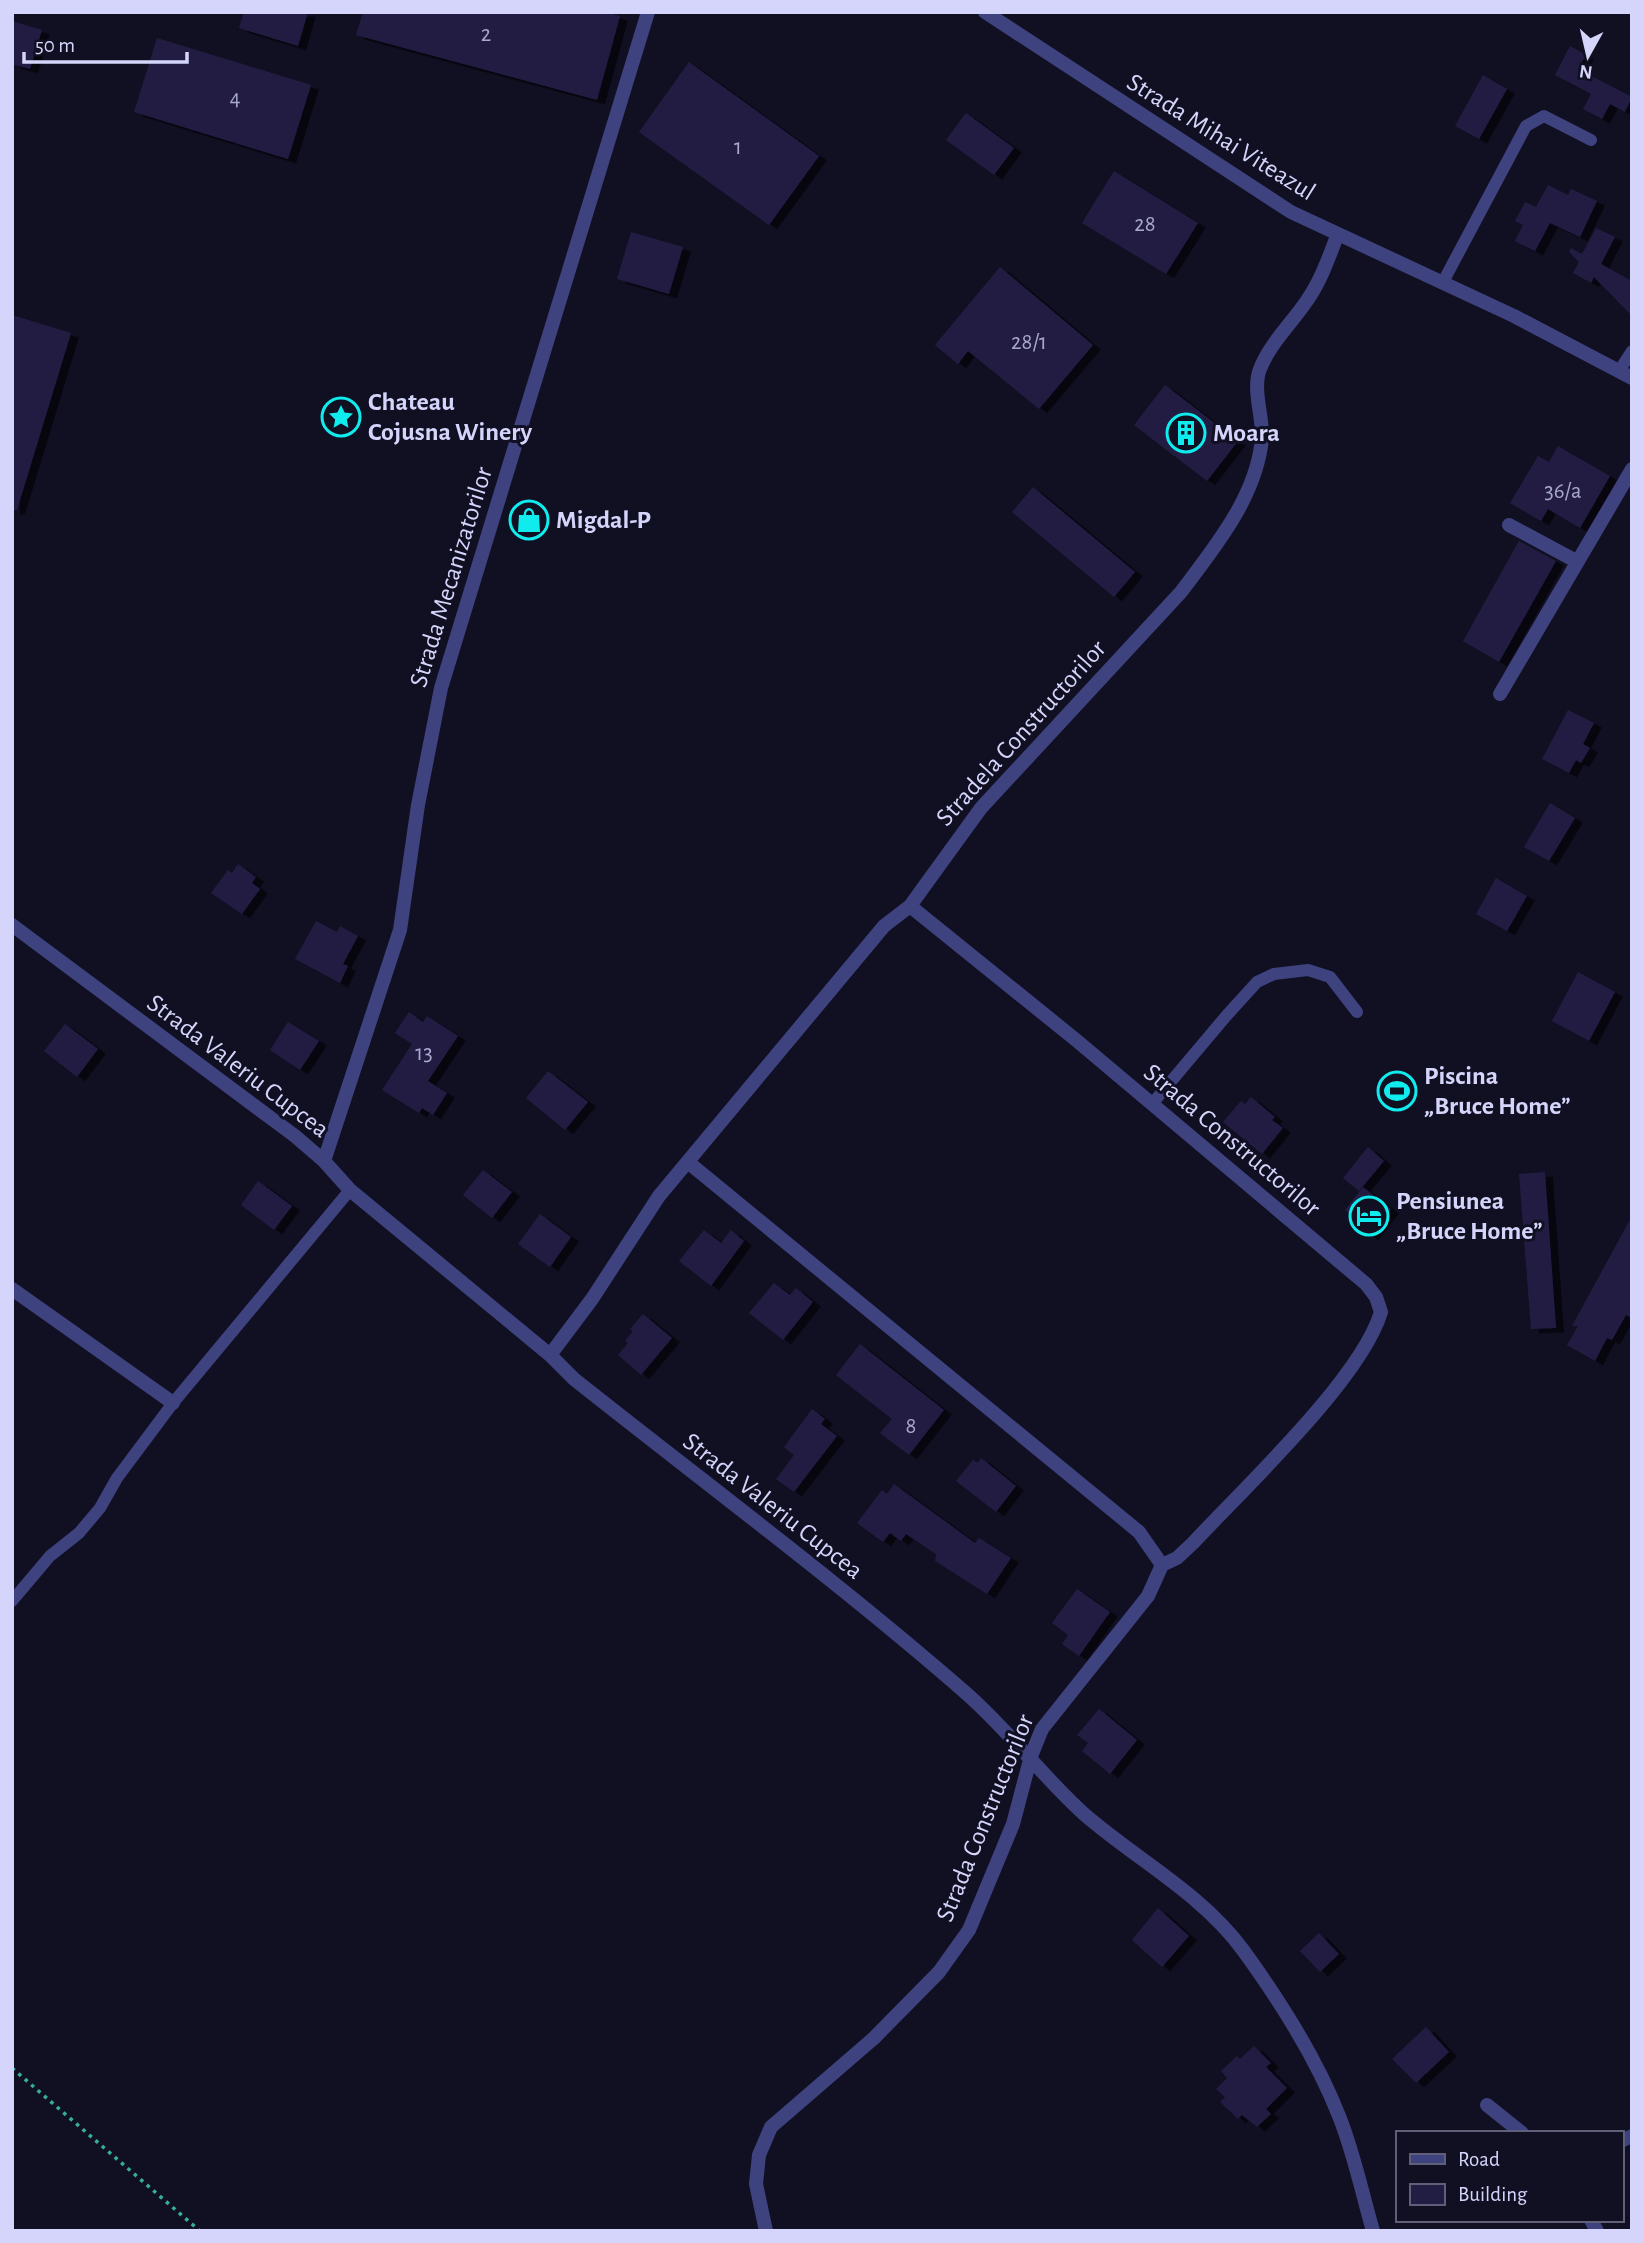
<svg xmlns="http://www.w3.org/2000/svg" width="1644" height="2243" font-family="'Alegreya Sans',sans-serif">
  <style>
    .building { fill: #211d43; filter: url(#shadow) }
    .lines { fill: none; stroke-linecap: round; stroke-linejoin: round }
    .path { stroke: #37ae9b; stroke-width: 3.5; stroke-dasharray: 3.5 5; stroke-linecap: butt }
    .service { stroke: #3e427f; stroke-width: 12 }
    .pedestrian { stroke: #3e427f; stroke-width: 14 }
    .minor { stroke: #3e427f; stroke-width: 14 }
    .tertiary { stroke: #3e427f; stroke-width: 14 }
    .labels { text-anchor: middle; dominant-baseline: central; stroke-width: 6; stroke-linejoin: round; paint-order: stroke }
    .number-label { font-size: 23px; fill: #a8a7ce }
    .street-label { font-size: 26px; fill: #d5d5fc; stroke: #111023 }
    .poi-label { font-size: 26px; font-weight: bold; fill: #d5d5fc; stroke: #111023; text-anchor: start }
  </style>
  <defs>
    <filter id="shadow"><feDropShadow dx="8" dy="4.5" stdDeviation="0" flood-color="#0009"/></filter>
  </defs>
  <rect width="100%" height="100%" fill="#111023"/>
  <path class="building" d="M244 12H308L298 46 239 28Z
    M363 12H604L620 16 597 100 356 35Z
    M12 21 42 30 30 69 12 64Z
    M157 38 311 85 288 159 134 112Z
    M1570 46 1586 55 1578 69 1632 97 1625 112 1610 104 1602 119 1583 109 1591 94 1555 75Z
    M689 62 819 156 769 225 639 132Z
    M1483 75 1507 89 1479 139 1455 126Z
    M966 113 1014 148 994 175 946 140Z
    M1114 171 1198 223 1166 274 1082 223Z
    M1548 185 1568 195 1571 189 1597 201 1580 237 1550 223 1535 251 1515 241 1523 225 1515 221 1525 202 1536 207Z
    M1596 228 1615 237 1601 264 1632 281V316L1594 277 1591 283 1573 273 1579 262 1569 252 1571 248 1582 254Z
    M631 232 683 247 669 294 617 279Z
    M1000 267 1093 345 1039 409 968 351 958 364 935 345Z
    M12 315 71 333 17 510H12Z
    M1165 385 1238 441 1207 481 1134 425Z
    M1558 446 1610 476 1580 528 1548 509 1541 521 1510 503 1538 456 1549 462Z
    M1033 487 1135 572 1114 597 1012 512Z
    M1519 541 1556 561 1499 662 1463 641Z
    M1568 710 1594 723 1583 744 1590 748 1581 763 1576 760 1569 773 1542 759Z
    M1550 803 1575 818 1549 861 1524 847Z
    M238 864 256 877 252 883 260 889 242 914 211 893 228 870 232 873Z
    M1496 878 1527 896 1507 931 1476 914Z
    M316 921 337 932 340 926 358 936 343 964 348 966 340 983 295 959Z
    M1578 972 1615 992 1589 1041 1552 1021Z
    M409 1012 423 1022 427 1016 458 1036 428 1081 447 1093 433 1115 422 1108 419 1113 382 1090 412 1044 395 1033Z
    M288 1022 319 1041 300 1070 270 1050Z
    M65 1024 98 1049 77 1077 44 1051Z
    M548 1071 588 1102 565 1130 526 1098Z
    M1251 1097 1275 1117 1272 1120 1283 1128 1262 1154 1223 1122 1241 1101 1245 1104Z
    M1368 1147 1384 1161 1359 1191 1343 1178Z
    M483 1170 512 1192 492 1218 463 1195Z
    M1545 1172 1556 1328 1531 1329 1519 1174Z
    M258 1181 292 1206 274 1230 241 1205Z
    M1363 1187 1391 1209 1370 1236 1350 1220 1353 1216 1345 1210Z
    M540 1214 571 1237 550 1267 518 1244Z
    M1632 1216V1318L1626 1315 1612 1340 1607 1338 1595 1361 1567 1345 1578 1326H1572Z
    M704 1230 721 1243 731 1230 744 1241 711 1286 679 1261Z
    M774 1283 790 1295 796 1288 813 1302 783 1340 749 1313Z
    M643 1314 672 1338 641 1375 618 1355 628 1343 625 1341 633 1331 630 1329Z
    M860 1344 944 1410 909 1455 880 1433 892 1419 836 1375Z
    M812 1409 825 1419 821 1424 837 1436 794 1492 776 1479 794 1455 784 1447Z
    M981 1458 1016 1486 996 1512 956 1481 973 1460 978 1463Z
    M894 1484 975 1543 979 1538 1011 1558 987 1594 935 1561 936 1554 906 1534 901 1541 890 1533 883 1542 857 1523 882 1490 887 1494Z
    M1077 1589 1110 1612 1079 1656 1062 1644 1068 1635 1052 1623Z
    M1099 1709 1137 1740 1110 1774 1082 1751 1088 1743 1077 1735Z
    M1158 1908 1189 1936 1162 1967 1132 1940Z
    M1319 1933 1339 1954 1320 1972 1300 1951Z
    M1426 2027 1449 2052 1416 2083 1392 2059Z
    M1254 2046 1271 2063 1266 2067 1287 2088 1266 2109 1271 2114 1257 2127 1242 2115 1238 2119 1220 2102 1225 2097 1216 2089 1227 2078 1221 2071 1237 2056 1240 2059Z"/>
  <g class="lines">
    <path class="path" d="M12 2068 200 2231"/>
    <path class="service" d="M1443 282 1526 126 1544 116 1591 140
      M1619 371 1632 351
      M1152 1104 1227 1015 1257 982 1274 974 1308 970 1330 977 1357 1012
      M12 1601 50 1556 79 1533 100 1508 117 1478 173 1403 350 1190"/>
    <path class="pedestrian" d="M1509 525 1576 561
      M1500 694 1632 469"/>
    <path class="minor" d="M12 925 295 1136 324 1161 350 1190 550 1355 574 1379C705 1483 841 1584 967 1694 1010 1732 1043 1777 1084 1814 1137 1860 1201 1893 1243 1950 1280 2001 1316 2057 1339 2116 1354 2153 1362 2193 1373 2231
      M324 1161 400 930 418 805 441 688 648 12
      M689 1163 1139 1532 1162 1565
      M12 1289 173 1403
      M550 1355 592 1299 659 1196 884 926 910 906 981 808 1181 592C1215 547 1257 496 1262 438 1263 416 1252 389 1260 369 1270 343 1293 322 1308 299 1321 280 1329 257 1337 236
      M1487 2105 1522 2133
      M1621 2141 1632 2136
      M1591 2220 1597 2231
      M766 2231 756 2184 759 2155 771 2127 874 2038 939 1972 969 1930 1013 1824 1031 1756 1042 1729 1148 1596 1162 1565 1177 1558 1193 1543C1244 1488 1361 1379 1381 1312L1376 1297 1366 1284 1076 1040 910 906"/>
    <path class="tertiary" d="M985 12 1291 212 1514 316 1632 378"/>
  </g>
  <defs>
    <symbol id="sight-ring" viewBox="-11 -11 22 22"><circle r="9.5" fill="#111023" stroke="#10eced" stroke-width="1.5"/><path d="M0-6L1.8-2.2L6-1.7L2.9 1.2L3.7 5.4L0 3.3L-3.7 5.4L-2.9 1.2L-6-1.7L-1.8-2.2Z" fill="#10eced"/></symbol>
    <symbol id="building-ring" viewBox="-11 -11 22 22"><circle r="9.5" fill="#111023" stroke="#10eced" stroke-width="1.5"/><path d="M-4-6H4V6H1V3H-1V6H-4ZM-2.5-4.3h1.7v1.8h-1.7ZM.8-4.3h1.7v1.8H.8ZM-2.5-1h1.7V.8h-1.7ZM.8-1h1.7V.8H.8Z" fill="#10eced"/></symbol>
    <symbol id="shop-ring" viewBox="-11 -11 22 22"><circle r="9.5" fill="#111023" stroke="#10eced" stroke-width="1.5"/><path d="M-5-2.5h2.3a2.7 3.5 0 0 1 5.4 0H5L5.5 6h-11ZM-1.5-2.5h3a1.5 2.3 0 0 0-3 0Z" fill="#10eced"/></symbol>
    <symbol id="stadium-ring" viewBox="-11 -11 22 22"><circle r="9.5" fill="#111023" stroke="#10eced" stroke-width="1.5"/><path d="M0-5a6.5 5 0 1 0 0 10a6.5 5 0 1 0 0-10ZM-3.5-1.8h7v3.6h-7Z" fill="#10eced"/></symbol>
    <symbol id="hotel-ring" viewBox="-11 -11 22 22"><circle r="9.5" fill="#111023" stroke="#10eced" stroke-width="1.5"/><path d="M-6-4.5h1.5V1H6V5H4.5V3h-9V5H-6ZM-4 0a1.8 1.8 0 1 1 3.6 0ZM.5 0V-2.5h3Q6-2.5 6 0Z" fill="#10eced"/></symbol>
  </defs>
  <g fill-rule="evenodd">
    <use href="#sight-ring" x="319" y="395" width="44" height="44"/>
    <use href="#building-ring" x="1164" y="411" width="44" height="44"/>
    <use href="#shop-ring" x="507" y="498" width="44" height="44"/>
    <use href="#stadium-ring" x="1375" y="1069" width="44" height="44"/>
    <use href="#hotel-ring" x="1347" y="1194" width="44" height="44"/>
  </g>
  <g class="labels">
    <g class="number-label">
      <text x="486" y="34">2</text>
      <text x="235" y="98">4</text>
      <text x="738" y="147">1</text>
      <text x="1145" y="224">28</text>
      <text x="1029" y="342">28/1</text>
      <text x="1563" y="491">36/a</text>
      <text x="424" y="1053">13</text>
      <text x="911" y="1426">8</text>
    </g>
    <g class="street-label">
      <text transform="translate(1221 137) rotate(32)">Strada Mihai Viteazul</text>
      <text transform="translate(451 577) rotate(-73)">Strada Mecanizatorilor</text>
      <text transform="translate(1021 733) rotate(-48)">Stradela Constructorilor</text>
      <text transform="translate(238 1066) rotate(37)">Strada Valeriu Cupcea</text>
      <text transform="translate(1232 1140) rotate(40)">Strada Constructorilor</text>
      <text transform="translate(773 1506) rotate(38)">Strada Valeriu Cupcea</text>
      <text transform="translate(985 1818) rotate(-68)">Strada Constructorilor</text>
    </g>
    <g class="poi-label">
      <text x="368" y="402">Chateau<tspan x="368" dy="30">Cojusna Winery</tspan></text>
      <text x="1213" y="433">Moara</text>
      <text x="556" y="520">Migdal-P</text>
      <text x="1424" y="1076">Piscina<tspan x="1424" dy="30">„Bruce Home”</tspan></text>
      <text x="1396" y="1201">Pensiunea<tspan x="1396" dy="30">„Bruce Home”</tspan></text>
    </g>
  </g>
  <rect width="1644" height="2243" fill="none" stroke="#d5d5fc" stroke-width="28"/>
  <rect x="1396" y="2131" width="228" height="91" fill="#111023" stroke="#5f5f7a" stroke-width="2"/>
  <rect x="1410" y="2154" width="35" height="10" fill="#3e427f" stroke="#5f5f7a" stroke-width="2"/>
  <text x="1458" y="2166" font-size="21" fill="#d5d5fc">Road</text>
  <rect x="1410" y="2184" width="35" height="21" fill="#211d43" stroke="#5f5f7a" stroke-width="2"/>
  <text x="1458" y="2201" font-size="21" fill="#d5d5fc">Building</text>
  <g transform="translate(1588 56) rotate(188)" stroke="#111023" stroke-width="5" paint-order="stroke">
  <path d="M0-5L12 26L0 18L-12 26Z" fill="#d5d5fc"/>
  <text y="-10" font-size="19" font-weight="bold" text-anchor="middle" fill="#d5d5fc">N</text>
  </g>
  <path d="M24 52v10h163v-10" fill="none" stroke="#d5d5fc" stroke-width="3.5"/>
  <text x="35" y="52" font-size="21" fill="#d5d5fc" stroke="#111023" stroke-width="5" paint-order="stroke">50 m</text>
</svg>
